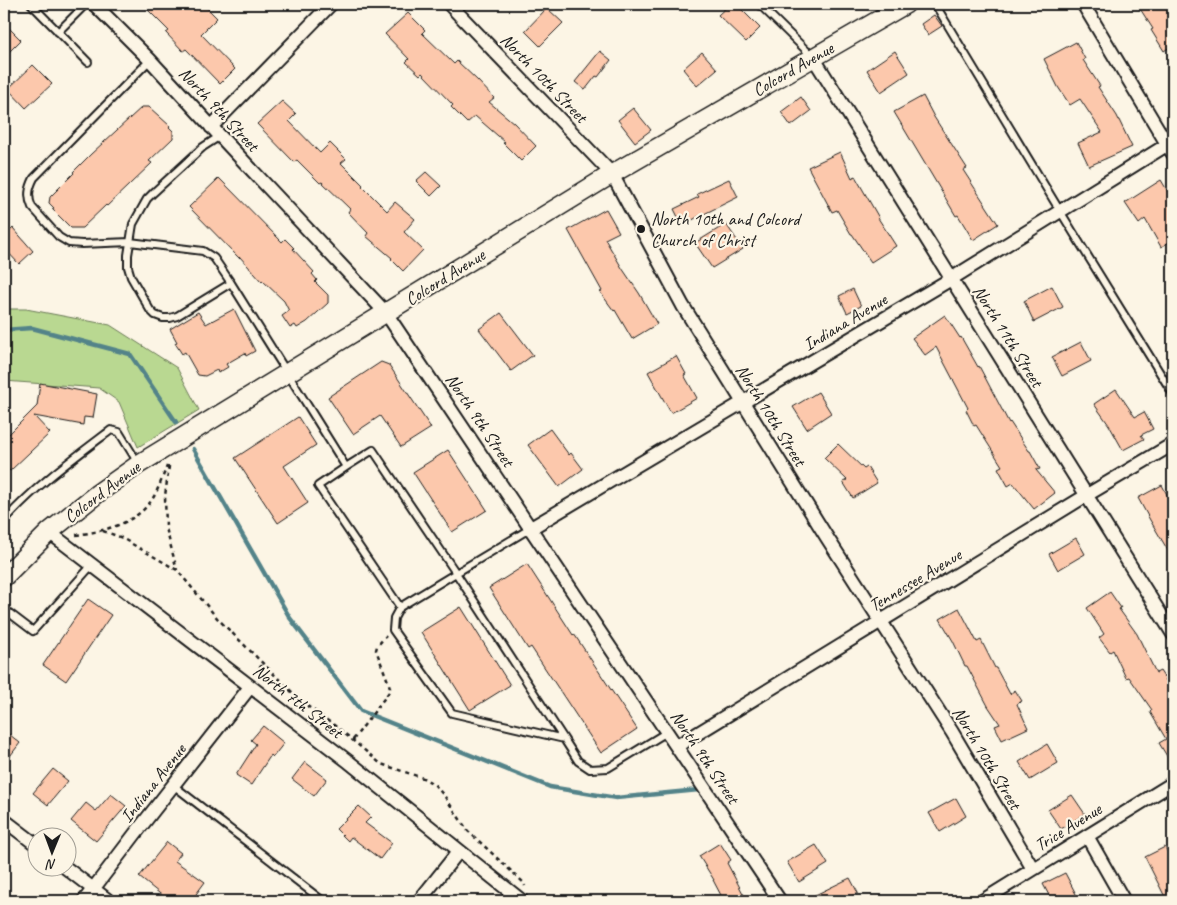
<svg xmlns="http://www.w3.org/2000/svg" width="1177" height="905" font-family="Caveat,sans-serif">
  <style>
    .green { fill: #b9d891; stroke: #6a7a56 }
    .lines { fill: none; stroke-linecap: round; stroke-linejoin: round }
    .stream { stroke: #538389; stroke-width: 4.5 }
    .building { fill: #fcc8ac; stroke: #1c1c1c }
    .lane-casing { stroke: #1c1c1c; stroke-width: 10 }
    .street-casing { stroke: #1c1c1c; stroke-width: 16 }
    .secondary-casing { stroke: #1c1c1c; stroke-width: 21 }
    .path { stroke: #1c1c1c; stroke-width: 2.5; stroke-dasharray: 4 4; stroke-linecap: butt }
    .lane { stroke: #fcf5e5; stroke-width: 6 }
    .street { stroke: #fcf5e5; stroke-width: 12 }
    .secondary { stroke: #fcf5e5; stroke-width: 18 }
    .poi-dot { fill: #1c1c1c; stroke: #fcf5e5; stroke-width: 2 }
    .labels { text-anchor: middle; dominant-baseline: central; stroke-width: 4.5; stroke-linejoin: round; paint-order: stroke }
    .street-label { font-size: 18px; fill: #1c1c1c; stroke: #fcf5e5 }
    .poi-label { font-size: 18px; fill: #1c1c1c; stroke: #fcf5e5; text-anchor: start }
  </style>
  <rect width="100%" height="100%" fill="#fcf5e5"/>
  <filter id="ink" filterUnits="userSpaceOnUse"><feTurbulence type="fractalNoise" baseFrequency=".02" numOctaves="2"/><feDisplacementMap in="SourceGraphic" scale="10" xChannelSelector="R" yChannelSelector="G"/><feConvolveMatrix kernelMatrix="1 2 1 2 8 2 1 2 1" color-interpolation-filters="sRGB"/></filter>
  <g filter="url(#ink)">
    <path class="green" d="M4 309H26L110 325 177 368 199 410 138 447 119 402 99 388 4 381Z"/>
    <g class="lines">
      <path class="stream" d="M4 330 32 328 130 354 176 422
        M193 449 290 618 361 711 550 787 616 798 699 790"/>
    </g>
    <path class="building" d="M142 4H203L217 18 201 34 235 69 220 84 186 49 183 51 166 33 169 31Z
      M730 4H736L760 28 746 42 718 15Z
      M1137 4H1168L1173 12V45L1164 51 1151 30 1153 29Z
      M547 8 563 23 540 46 525 31Z
      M408 13 425 30 422 33 454 64 457 61 478 81 494 98 489 102 514 123 536 146 521 161 503 143 505 142 475 116 467 123 451 107 453 105 422 73 420 75 406 62 409 59 385 34Z
      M934 15 942 26 928 35 921 24Z
      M4 23 21 40 4 57Z
      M1076 42 1085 59 1083 60 1100 86 1098 87 1117 116 1132 147 1089 166 1078 143 1102 132 1080 99 1070 105 1058 87 1044 59Z
      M600 51 611 60 598 77 596 76 585 90 575 82Z
      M895 51 909 73 881 92 867 70Z
      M702 52 717 69 697 86 683 69Z
      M33 65 52 84 26 108 8 89Z
      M923 96 934 117 967 168 963 170 998 224 973 240 958 215 956 216 943 194 894 112Z
      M801 97 811 111 791 126 781 112Z
      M282 101 296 114 289 121 320 153 330 143 346 159 341 163 363 185 362 186 387 211 395 202 415 219 404 232 423 250 403 271 391 259 392 258 366 236 368 233 348 212 350 209 322 182 320 183 297 160 294 162 257 124Z
      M142 107H149L170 126 169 127 173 131V138L149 161 152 163 107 206 106 205 82 228H71L52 209 54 208 49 203 50 197 74 173 73 172 91 154Z
      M633 108 651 130 635 142 618 120Z
      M840 152 852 178 855 176 879 218H878L896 246 871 262 852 234H851L837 210 832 212 808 167Z
      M426 172 441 186 431 196 416 181Z
      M219 178 282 242 285 239 294 248 293 249 314 272 312 274 317 280 315 282 328 295V303L307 322 297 328 295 325 290 328 282 316 289 311 284 301 262 280 261 281 240 257 239 258 189 207Z
      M729 179 738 197 682 225 674 209 699 197 697 194Z
      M1161 180 1173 200V240L1161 247 1145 219 1139 224 1125 203Z
      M606 209 619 232 605 239 622 268 639 293 657 324 632 339 615 310 614 311 600 292 602 291 568 230Z
      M726 224 743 249 712 268 695 243Z
      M13 228 33 251 19 264 4 248V237Z
      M1052 286 1063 307 1034 322 1024 301Z
      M853 289 861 306 847 313 839 296Z
      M234 309 255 351 246 356 245 353 226 364 228 367 218 373 217 370 205 376 198 375 185 352 182 354 175 343 177 342 170 329 198 312 206 324Z
      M501 313 533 355 511 371 479 329Z
      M945 315 960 338 961 337 978 367 979 366 1009 423 1010 422 1029 451H1030L1040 469 1036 470 1055 493 1034 509 1013 483 1008 486 998 468 1002 466 976 425 974 426 966 410 968 408 936 347 925 355 912 338Z
      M1081 342 1091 361 1062 376 1052 357Z
      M676 356 686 374 684 375 697 398 671 413 648 372Z
      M381 362 389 365 431 428 401 447 380 416 353 434 328 397Z
      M40 383 97 394 93 418 84 417 83 425 34 416 50 433 10 471 4 465V439L37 406Z
      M1116 389 1135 417 1144 412 1153 429 1141 435 1144 439 1123 450 1109 425 1094 404Z
      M818 392 831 413 807 429 793 407Z
      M298 417 316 445 284 466 308 503 278 523 235 458Z
      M550 429 569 455 571 453 583 469 559 487 528 445Z
      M838 444 864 469 867 467 877 483 853 498 843 482 847 480 824 458Z
      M448 450 487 510 452 532 413 472Z
      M1162 485 1173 506V559L1150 520 1138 498Z
      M1076 538 1085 554 1058 570 1049 554Z
      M527 564 573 635 574 634 637 729 601 753 531 647 528 649 489 588Z
      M1110 592 1121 608 1119 609 1137 634 1156 673 1160 671 1173 691V766L1159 743 1166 739 1150 712 1152 710 1129 677 1126 678 1113 650 1110 652 1099 638 1104 634 1087 608Z
      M88 599 111 615 66 681 43 665Z
      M461 607 510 685 470 710 421 632Z
      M959 608 977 642 981 640 995 668H996L1010 694 1015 690 1022 701 1017 704 1028 728 1002 740 995 726 1000 724 988 706 967 666H965L953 641 940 619Z
      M263 726 284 743 273 757 271 755 251 785 236 775 256 744 251 740Z
      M4 730 20 743 4 764Z
      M1047 744 1058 763 1030 780 1019 762Z
      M305 762 327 779 314 796 292 779Z
      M53 769 68 781 48 805 33 793Z
      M111 794 126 806 96 841 71 821 86 803 96 811Z
      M1072 795 1085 814 1061 829 1048 810Z
      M956 798 966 816 940 832 929 813Z
      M359 806 371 817 365 823 392 843 380 859 351 837 348 841 336 829Z
      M167 842 181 853 175 861 205 882 191 901H169L139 877Z
      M720 843 731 860 727 863 747 901H724L713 880H714L699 856Z
      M816 845 828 864 799 882 787 862Z
      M1165 847 1173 863V901H1167L1145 857Z
      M1065 873 1077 896 1067 901H1052L1043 884Z
      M850 878 858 893 841 901H803Z"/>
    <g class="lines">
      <defs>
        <path id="lane" d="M31 4 88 62
          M759 4 813 57
          M935 4 1060 211 1173 394
          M58 32 86 4
          M150 60 34 178C29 188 27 196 32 207L59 237 69 243 82 244 130 242 203 251 214 258 231 283 346 467 318 486 400 607 456 573 373 450 346 467
          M220 136 203 147 153 193 147 199 133 224 128 255V267L131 277 150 310 155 315 163 318H170L177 316 231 283
          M4 521C35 486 74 458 111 430L119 432 138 463
          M400 607 394 618 393 630 452 713 564 739 456 573 531 528
          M4 609 33 631 92 565
          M564 739 578 761 590 769 608 768 667 732
          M173 785 323 901"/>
        <path id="street" d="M94 4 150 60 220 136 386 313 780 901
          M449 4 612 174 683 306 826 536 952 732 1033 869
          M1083 4 1173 154
          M813 57 1173 634
          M211 127 331 4
          M531 528 951 279 1173 141
          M49 532 349 762 522 901
          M677 746 1087 495 1173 444
          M4 820 38 846
          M1087 836 1124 901
          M66 868 109 901
          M84 901 135 834 250 687
          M419 901 459 851
          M982 901 1173 783"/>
        <path id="secondary" d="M4 577 49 532 98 493 139 464 612 174 906 4"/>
      </defs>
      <use href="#lane" class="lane-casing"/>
      <use href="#street" class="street-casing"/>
      <use href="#secondary" class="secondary-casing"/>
      <path class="path" d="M169 466 165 496 166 528 177 570
        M103 531 120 537 177 570 218 619 303 703 338 728 381 764 423 778 434 784 445 797 468 831 524 883 525 886
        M76 535C104 531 137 524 153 498 159 488 163 476 167 466
        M254 674 263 664
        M353 740 389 692 390 688 389 684 376 650 377 646 386 636"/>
      <use href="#lane" class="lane"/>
      <use href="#street" class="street"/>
      <use href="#secondary" class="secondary"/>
    </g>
  </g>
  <circle class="poi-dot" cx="641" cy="229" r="5"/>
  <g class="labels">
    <g class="street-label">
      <text transform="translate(793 69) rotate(-30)">Colcord Avenue</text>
      <text transform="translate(544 78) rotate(46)">North 10th Street</text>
      <text transform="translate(219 109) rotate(47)">North 9th Street</text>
      <text transform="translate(445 277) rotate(-32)">Colcord Avenue</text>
      <text transform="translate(845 322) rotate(-31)">Indiana Avenue</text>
      <text transform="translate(1008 336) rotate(58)">North 11th Street</text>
      <text transform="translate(771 415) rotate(58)">North 10th Street</text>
      <text transform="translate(480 420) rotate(56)">North 9th Street</text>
      <text transform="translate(102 492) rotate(-37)">Colcord Avenue</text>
      <text transform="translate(915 580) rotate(-31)">Tennessee Avenue</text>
      <text transform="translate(298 701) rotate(38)">North 7th Street</text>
      <text transform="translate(705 757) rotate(56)">North 9th Street</text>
      <text transform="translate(987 758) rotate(59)">North 10th Street</text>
      <text transform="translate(153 783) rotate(-52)">Indiana Avenue</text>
      <text transform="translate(1068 827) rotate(-32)">Trice Avenue</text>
    </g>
    <g class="poi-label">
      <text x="651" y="219">North 10th and Colcord<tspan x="651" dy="21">Church of Christ</tspan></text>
    </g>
  </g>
  <rect width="1177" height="905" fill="none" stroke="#fcf5e5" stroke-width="20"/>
  <rect x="10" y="10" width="1157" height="885" fill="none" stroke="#1c1c1c" stroke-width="2" filter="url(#ink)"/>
  <g transform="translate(52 852) rotate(181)"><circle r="24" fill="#fcf5e5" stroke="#a29e95"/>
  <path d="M0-4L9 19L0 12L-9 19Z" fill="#1c1c1c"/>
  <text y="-8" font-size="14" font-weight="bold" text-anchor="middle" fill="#1c1c1c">N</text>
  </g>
</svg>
